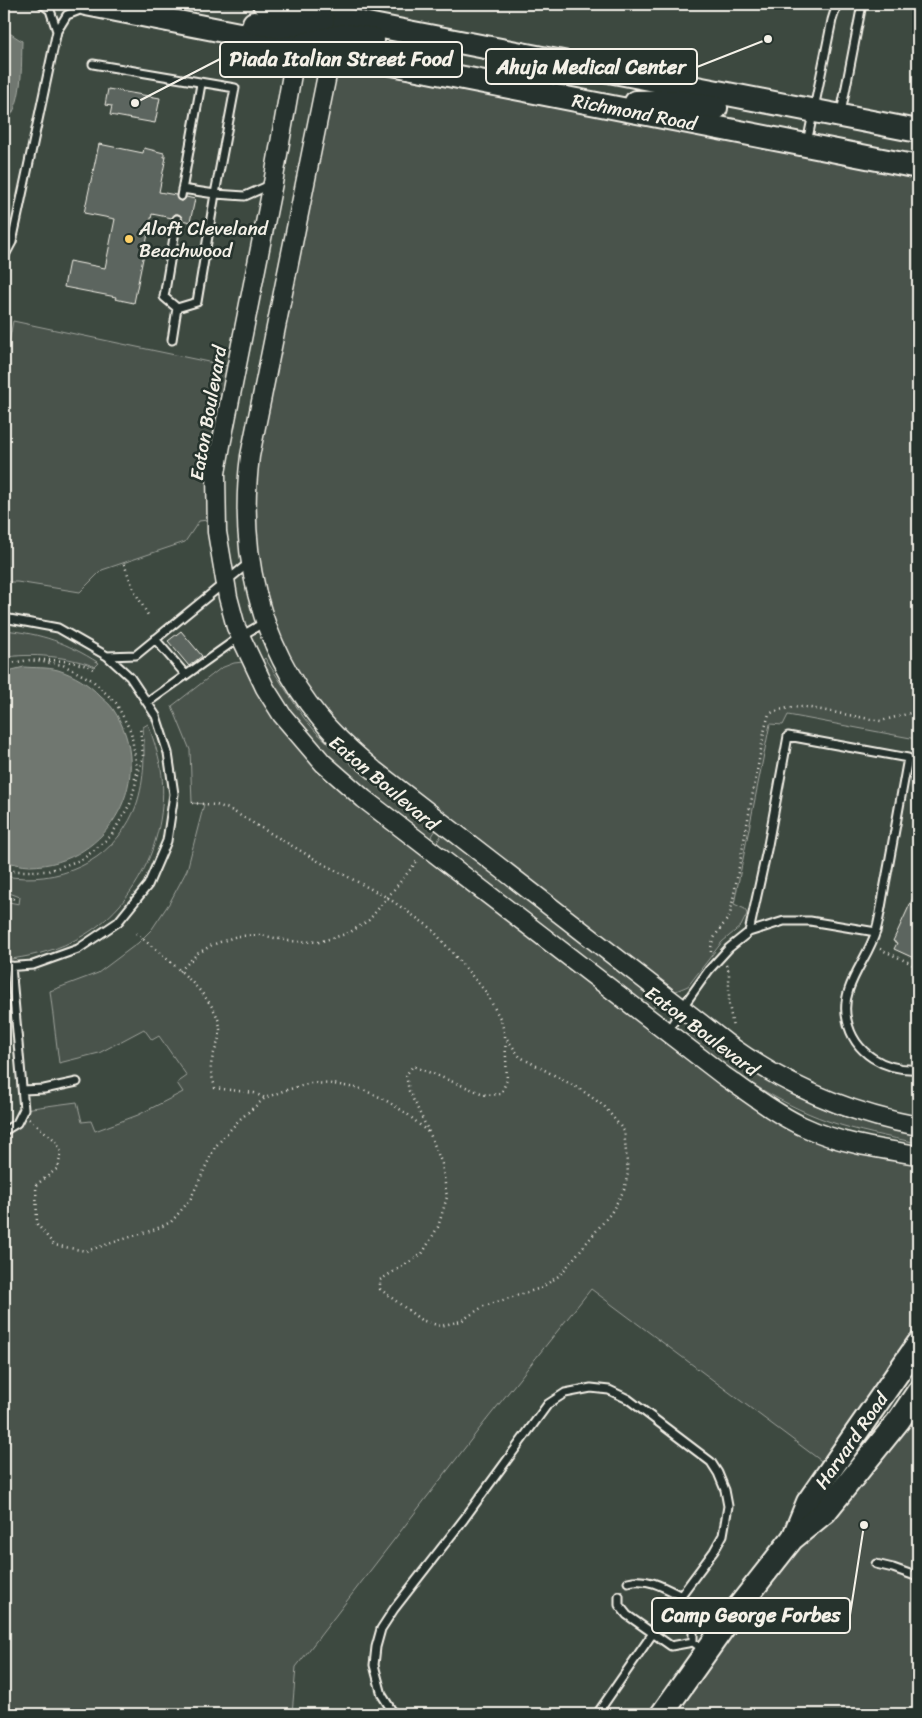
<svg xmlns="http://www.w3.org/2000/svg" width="922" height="1718" font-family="Sriracha,sans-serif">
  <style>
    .built { fill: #3c4841 }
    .green { fill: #48524c; stroke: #9ea29a }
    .water { fill: #6f7770; stroke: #a4a8a0 }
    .building { fill: #5c655e; stroke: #f4f1e8 }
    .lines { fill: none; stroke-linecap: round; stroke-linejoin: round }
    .service-casing { stroke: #f4f1e8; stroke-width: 11 }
    .tertiary-casing { stroke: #f4f1e8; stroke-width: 21 }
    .primary-casing { stroke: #f4f1e8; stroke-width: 26 }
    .path { stroke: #f4f1e8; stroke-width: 2.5; stroke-dasharray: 1 4; stroke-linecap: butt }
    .service { stroke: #26332d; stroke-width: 7 }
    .tertiary { stroke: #26332d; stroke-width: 18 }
    .primary { stroke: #26332d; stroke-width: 22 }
    .poi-dot { fill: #ffd166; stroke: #26332d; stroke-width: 2 }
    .labels { text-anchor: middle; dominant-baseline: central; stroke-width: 5; stroke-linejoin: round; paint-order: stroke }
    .street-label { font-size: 19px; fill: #f4f1e8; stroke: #26332d }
    .poi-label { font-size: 19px; fill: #f4f1e8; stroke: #26332d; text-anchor: start }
    .leader { fill: none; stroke: #f4f1e8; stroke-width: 2 }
    .callout-dot { fill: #f4f1e8; stroke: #26332d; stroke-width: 2 }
    .callout { fill: #26332d; stroke: #f4f1e8; stroke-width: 2 }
    .callout-label { font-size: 20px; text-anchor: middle; font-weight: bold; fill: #f4f1e8 }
  </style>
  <rect width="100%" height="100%" fill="#2e3b34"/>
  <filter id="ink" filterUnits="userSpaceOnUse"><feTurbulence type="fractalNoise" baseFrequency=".02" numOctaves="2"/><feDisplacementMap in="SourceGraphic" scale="10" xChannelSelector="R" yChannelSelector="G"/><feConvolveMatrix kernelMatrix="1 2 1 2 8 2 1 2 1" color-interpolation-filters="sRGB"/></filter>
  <g filter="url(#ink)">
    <path class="built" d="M4 4H918V1344L662 1714H4Z"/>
    <path class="green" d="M330 52 918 167V784L916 785 918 751 915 749 916 739 788 715 783 725 770 724 734 904 745 909 747 914 741 926 722 942 688 986 676 991 666 986 347 747 279 654 247 526Z
      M13 321 237 368 216 519 199 521 185 542 102 570 80 592 17 582H4V369Z
      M4 630C43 634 65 642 99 663L95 667C74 657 27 652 4 658Z
      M265 658 304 718 316 732 337 751 436 830 430 839 384 805 337 765 299 726 283 705 261 662Z
      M252 661 323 763 771 1109 918 1155V1344L832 1469 591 1289 484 1423 296 1667 292 1714H4V1131L17 1123 24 1109 77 1102 82 1122 91 1121 95 1131 138 1115 183 1092 177 1083 187 1076 159 1036 152 1040 144 1029 99 1053 59 1063 50 991 98 973 138 943 152 929 170 902 187 870 204 804 192 803 190 750 172 706 221 668 234 663Z
      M148 724C153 738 158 753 161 768 171 835 136 911 73 941 51 952 28 957 4 960V901L19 904 20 897 4 891V876C58 885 111 863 134 811 145 785 145 754 143 727Z
      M442 834 655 999 656 1003 654 1007 650 1009 436 844Z
      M692 1029 697 1031C741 1066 787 1095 839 1115 864 1124 892 1128 918 1133V1143C888 1137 857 1131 828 1121 777 1103 732 1072 689 1040L688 1032Z
      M918 1392V1714H662Z"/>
    <path class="water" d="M4 33 11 34 22 41C21 66 24 106 4 124Z
      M24 667C34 668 47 667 58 670 74 675 89 684 100 696 104 700 110 704 113 709 158 776 110 865 30 866 22 866 12 863 4 861V672Z"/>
    <path class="building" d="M108 89 160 98 155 123 110 115 112 106 105 105Z
      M99 144 143 153 144 148 164 153V157H166L159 192 176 195 180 201H183L186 197 195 199 190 222 182 220V217L178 214H175L172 218 152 214 134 303 115 299 116 297 64 287 69 261 105 268 115 219 84 213Z
      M181 631 202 656 189 666 168 641Z
      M918 887V960L894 949 897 943 893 941Z"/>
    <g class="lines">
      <defs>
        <path id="service" d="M42 4 50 10 57 31 67 15 85 8
          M93 64 235 88 215 194 245 196 270 185
          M841 113 862 4
          M807 143 832 20 837 4
          M181 196 201 84
          M177 219 164 297 177 308
          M4 257 12 242 57 31
          M172 340 177 308 197 302 215 194 182 189
          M4 618 58 628 107 656 130 677 156 716 168 753 174 794 167 841 148 885 118 922 78 949 33 965 4 967
          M155 639 186 675
          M107 656 136 655 250 562
          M148 702 241 636 265 622
          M749 932 784 921H810L876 932
          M668 1031 682 1008 709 970 729 948 749 932 768 845 788 736 908 758C901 797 894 836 887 874 883 893 881 913 876 931 868 960 839 987 847 1020 854 1054 885 1071 918 1069
          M23 1090 44 1089 77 1082
          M4 1131 17 1123 24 1109 11 966
          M876 1564 893 1568 918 1577
          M628 1582C647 1577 664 1587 681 1596
          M619 1596V1605L627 1615 671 1646 693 1642 704 1650
          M674 1604 693 1620V1642
          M394 1714 382 1695 374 1665 376 1647 381 1629 394 1609 464 1519 548 1404 565 1393 591 1388 609 1390 628 1399 711 1462 718 1473 725 1490 728 1506 723 1535 714 1551 653 1633 597 1714"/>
        <path id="tertiary" d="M299 34 273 183 221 445 216 473 217 532 228 597 236 627 265 688 282 715 323 763 364 799 724 1076C749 1093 774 1113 802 1126 838 1143 879 1149 918 1155
          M332 41 329 65 250 456C238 550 258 643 319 717 335 737 355 754 374 770L729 1045C786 1086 849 1113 918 1126"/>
        <g id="primary">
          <path id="s1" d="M86 4 918 167"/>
          <path d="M264 4 918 131"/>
          <path d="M254 23 279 27 323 20"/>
          <path d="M304 44 344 35 373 39"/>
          <path d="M636 102 678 101 716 108"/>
          <path id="s2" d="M794 1536 808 1502 918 1344"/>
          <path d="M662 1714 733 1614 792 1539 825 1512 899 1420 918 1392"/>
        </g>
      </defs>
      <use href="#service" class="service-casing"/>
      <use href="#tertiary" class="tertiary-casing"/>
      <use href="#primary" class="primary-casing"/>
      <path class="path" d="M124 564 134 590 149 617
        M39 660C59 660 78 661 96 670
        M4 664 30 660 63 665 92 680 116 703 131 732 137 768 134 783
        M192 803 216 805 229 809 318 861 388 898 431 928 485 991 501 1020 505 1036 507 1080 501 1094 486 1095 413 1066 406 1075 409 1091 430 1134 442 1164 447 1197 438 1227 422 1254 380 1280V1289L421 1320 440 1326 461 1321 484 1306 541 1288 560 1275 611 1213 624 1190 628 1173 624 1131 604 1106 580 1089 520 1057 505 1036
        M4 868 11 871H48L83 859 111 836 130 804 143 756 140 726
        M4 894 14 899 4 897
        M136 933C159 953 219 997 220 1029 220 1043 212 1053 211 1066 210 1073 214 1082 215 1088L254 1093 265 1098
        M880 949 910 963 918 969
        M711 952C710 937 723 927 730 915L765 728 769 714C781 708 792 707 805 707L881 721 918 711
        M726 965 729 972V1004L733 1028
        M180 971 197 954 212 945 237 936 261 935 289 941 319 942 349 933 369 920 418 860
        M29 1119 56 1141 61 1152 58 1168 36 1185 37 1224 54 1245 86 1251 156 1229 171 1222 190 1200 215 1147 239 1120 265 1098 283 1091 311 1083 334 1084 361 1089 382 1098 406 1113 429 1133"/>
      <use href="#service" class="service"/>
      <use href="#tertiary" class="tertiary"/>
      <use href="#primary" class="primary"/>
    </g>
  </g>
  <circle class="poi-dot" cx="129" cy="239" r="5"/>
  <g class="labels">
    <g class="street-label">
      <text stroke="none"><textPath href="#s1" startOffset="559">Richmond Road</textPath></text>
      <text transform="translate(208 413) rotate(-80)">Eaton Boulevard</text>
      <text transform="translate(384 783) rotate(40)">Eaton Boulevard</text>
      <text transform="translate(702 1031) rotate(37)">Eaton Boulevard</text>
      <text stroke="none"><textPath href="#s2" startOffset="112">Harvard Road</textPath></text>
    </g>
    <g class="poi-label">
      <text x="139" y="228">Aloft Cleveland<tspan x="139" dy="22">Beachwood</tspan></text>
    </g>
  </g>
  <path class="leader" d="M135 103L220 59M768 39L697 67M864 1525L850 1615"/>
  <g class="callout-dot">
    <circle cx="135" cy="103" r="5"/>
    <circle cx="768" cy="39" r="5"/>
    <circle cx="864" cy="1525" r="5"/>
  </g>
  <g class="callout">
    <rect x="220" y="42" width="242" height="35" rx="5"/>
    <rect x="486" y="49" width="211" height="35" rx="5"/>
    <rect x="652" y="1598" width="198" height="35" rx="5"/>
  </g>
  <g class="callout-label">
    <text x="341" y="66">Piada Italian Street Food</text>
    <text x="591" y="74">Ahuja Medical Center</text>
    <text x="751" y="1622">Camp George Forbes</text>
  </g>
  <rect width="922" height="1718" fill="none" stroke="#26332d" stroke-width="20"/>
  <rect x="10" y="10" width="902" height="1698" fill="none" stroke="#f4f1e8" stroke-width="2" filter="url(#ink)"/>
</svg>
